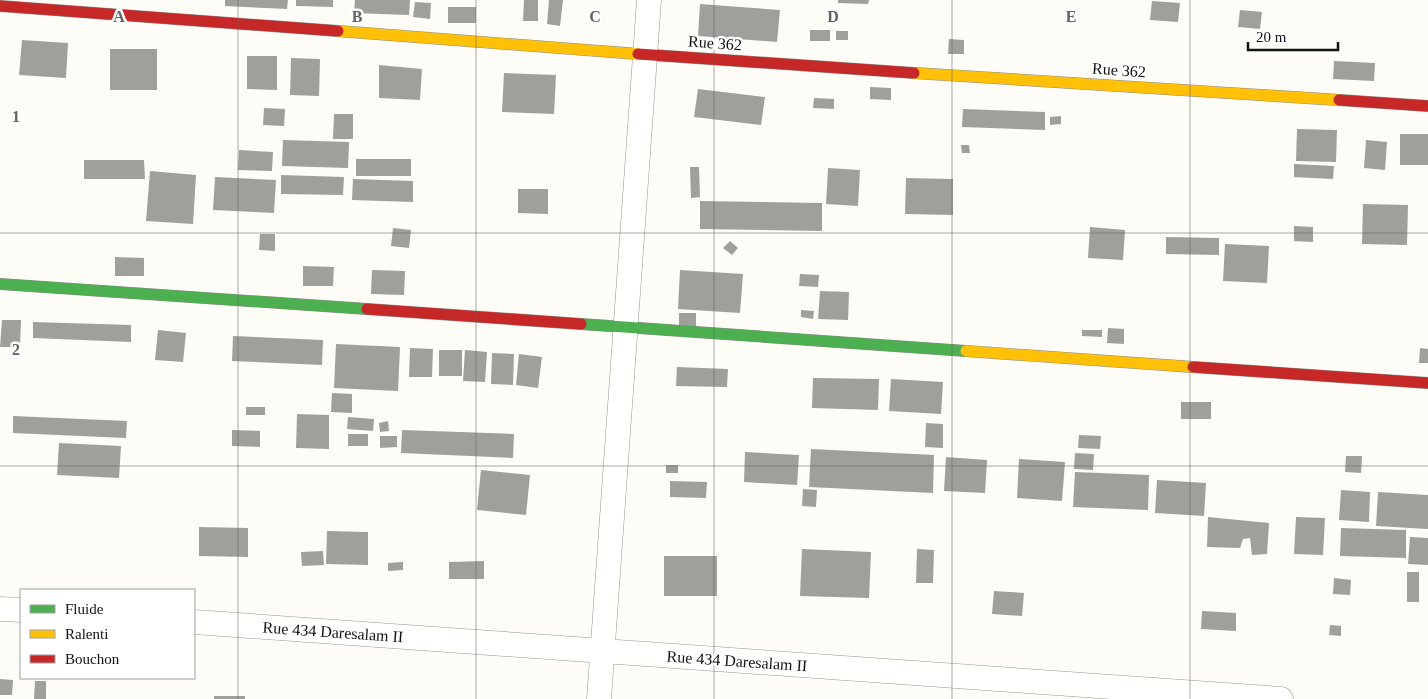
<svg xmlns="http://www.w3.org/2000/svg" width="1428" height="699" font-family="Georgia,serif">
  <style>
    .building { fill: #a19f9c }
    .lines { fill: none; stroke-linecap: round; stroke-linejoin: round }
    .street-casing { stroke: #979795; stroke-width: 25 }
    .fast-casing { stroke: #8e8d8b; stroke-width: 12 }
    .slow-casing { stroke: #8e8d8b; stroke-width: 12 }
    .jam-casing { stroke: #8e8d8b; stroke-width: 12 }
    .street { stroke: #fffffe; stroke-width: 24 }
    .fast { stroke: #4caf50; stroke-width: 11 }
    .slow { stroke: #ffc107; stroke-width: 11 }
    .jam { stroke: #c62828; stroke-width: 11 }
    .grid { fill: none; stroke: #646362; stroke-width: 1; stroke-opacity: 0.55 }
    .labels { text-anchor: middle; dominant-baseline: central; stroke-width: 5; stroke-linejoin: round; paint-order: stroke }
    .street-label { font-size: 16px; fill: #111; stroke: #fff }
    .grid-label { font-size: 16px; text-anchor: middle; font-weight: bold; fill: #646362; stroke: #fff; stroke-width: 5; stroke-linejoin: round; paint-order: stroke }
  </style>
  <rect width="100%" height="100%" fill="#fdfcf7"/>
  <path class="building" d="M225 0H288L287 9 225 6Z
    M296 0H333V7L296 6Z
    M355 0H410L409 15 354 13Z
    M524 0H538V21H523Z
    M549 0H563L560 26 547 24Z
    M838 0H869L868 4 838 3Z
    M1152 1 1180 3 1178 22 1150 20Z
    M415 2 431 3 430 19 413 17Z
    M700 4 780 10 777 42 698 36Z
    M448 7H476V23H448Z
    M1240 10 1262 12 1260 29 1238 27Z
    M810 30H830V41H810Z
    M836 31H848V40H836Z
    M949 39 964 40V54H948Z
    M22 40 68 43 66 78 19 75Z
    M110 49H157V90H110Z
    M247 56H277V90L247 89Z
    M291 58 320 59 319 96 290 95Z
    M1334 61 1375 63 1374 81 1333 79Z
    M379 65 422 69 420 100 379 98Z
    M504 73 556 75 554 114 502 112Z
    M870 87 891 88V100L870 99Z
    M698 89 765 97 761 125 694 117Z
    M814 98 834 99V109L813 108Z
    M264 108 285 109 284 126 263 125Z
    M963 109 1045 112V130L962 127Z
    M334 114H353V139H333Z
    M1061 116V124L1050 125V117Z
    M1297 129 1337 130 1336 162 1296 161Z
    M1400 134H1428V165H1400Z
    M283 140 349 142 348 168 282 166Z
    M1366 140 1387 142 1385 170 1364 168Z
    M961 145H969L970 153H962Z
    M239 150 273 152 272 171 238 170Z
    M356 159H411V176H356Z
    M84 160H144L145 179H84Z
    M1294 164 1334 166 1333 179 1294 177Z
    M690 167H699L700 197 691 198Z
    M828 168 860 170 858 206 826 204Z
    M150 171 196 175 193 224 146 221Z
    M281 175 344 177 343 195 281 194Z
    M215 177 276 180 274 213 213 210Z
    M906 178 953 179V215L905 214Z
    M353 179 413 181V202L352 200Z
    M518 189H548V214L518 213Z
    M700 201 822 203V231L700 229Z
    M1363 204 1408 205 1407 245 1362 244Z
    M1294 226 1313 227V242L1294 241Z
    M1090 227 1125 230 1123 260 1088 258Z
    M393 228 411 230 409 248 391 246Z
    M260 234H275V251L259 250Z
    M1166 237 1219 238V255L1166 254Z
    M730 241 738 248 732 255 723 248Z
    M1225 244 1269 246 1267 283 1223 281Z
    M115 257 144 258V276H115Z
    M303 266 334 267 333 286H303Z
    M372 270 405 271 404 295 371 294Z
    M680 270 743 274 740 313 678 309Z
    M800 274 819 275 818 287 799 286Z
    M820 291 849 292 848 320 818 319Z
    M801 310 814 311 813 319 801 317Z
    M679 313H696V326H679Z
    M2 320H21L20 347H0Z
    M33 322 131 325V342L33 338Z
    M1108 328 1124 329V344L1107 343Z
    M158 330 186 333 183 362 155 360Z
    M1082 330H1102V337L1082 336Z
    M233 336 323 340 322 365 232 361Z
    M336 344 400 347 398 391 334 388Z
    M410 348 433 349 432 377H409Z
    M1420 348 1428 349V363H1419Z
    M439 350H462V376H439Z
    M465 350 487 352 485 382 463 381Z
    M492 353 514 354 513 385 491 384Z
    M519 354 542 357 538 388 516 385Z
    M677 367 728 369 727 387 676 386Z
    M813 378 879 379 878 410 812 408Z
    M891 379 943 382 941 414 889 411Z
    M332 393 352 394V413L331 412Z
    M1181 402H1211V419H1181Z
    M246 407H265V415H246Z
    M297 414 329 415V449L296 448Z
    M13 416 127 421 126 438 13 433Z
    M348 417 374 419 373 431 347 429Z
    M388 421 389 431 380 432 379 423Z
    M926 423 943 424V448L925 447Z
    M232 430 260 431V447L232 446Z
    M402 430 514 434 513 458 401 453Z
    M348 434H368V446H348Z
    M1079 435 1101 436 1100 449 1078 448Z
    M380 436H397V447L380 448Z
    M59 443 121 446 119 478 57 475Z
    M811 449 934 455 933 493 809 487Z
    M745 452 799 455 797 485 744 482Z
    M1075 453 1094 454 1093 470 1074 469Z
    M1346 456H1362L1361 473 1345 472Z
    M946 457 987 460 985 493 944 491Z
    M1019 459 1065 462 1062 501 1017 498Z
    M666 465H678V473H666Z
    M481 470 530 475 526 515 477 510Z
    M1075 472 1149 475 1148 510 1073 507Z
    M1157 480 1206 483 1204 516 1155 513Z
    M670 481 707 482 706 498 670 497Z
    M803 489 817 490 816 507 802 506Z
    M1341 490 1370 492 1369 522 1339 520Z
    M1378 492 1428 495V529L1376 526Z
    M1208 517 1269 523 1267 554 1252 555 1250 538 1243 539 1240 548 1207 547Z
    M1296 517 1325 518 1323 555 1294 554Z
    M199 527 248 528V557L199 556Z
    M1341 528 1406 530V558L1340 556Z
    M327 531 368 532V565L326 564Z
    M1410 537 1428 538V565L1408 564Z
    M802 549 871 552 869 598 800 596Z
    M917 549 934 550 933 583H916Z
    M323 551 324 565 302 566 301 552Z
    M664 556H717V596H664Z
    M484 561V579H449V562Z
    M403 562V570L388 571V563Z
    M1407 572H1419V602H1407Z
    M1334 578 1351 580 1350 595 1333 594Z
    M994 591 1024 593 1022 616 992 614Z
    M1202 611 1236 613V631L1201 629Z
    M1330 625 1341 626V636L1329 635Z
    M0 679 13 680 12 695H0Z
    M35 681H46V699H34Z
    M214 696H245V699H214Z"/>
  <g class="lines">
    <defs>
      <path id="street" d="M0 609 21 610
        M194 622 1281 699
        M599 699 649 0"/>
      <path id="fast" d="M0 284 367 309
        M581 324 966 351"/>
      <path id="slow" d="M338 31 638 54
        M914 73 1339 100
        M966 351 1193 367"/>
      <path id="jam" d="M0 6 338 31
        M638 54 914 73
        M1339 100 1428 106
        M367 309 581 324
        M1193 367 1428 383"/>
    </defs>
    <use href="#street" class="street-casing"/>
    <use href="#fast" class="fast-casing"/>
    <use href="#slow" class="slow-casing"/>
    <use href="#jam" class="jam-casing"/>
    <use href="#street" class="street"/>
    <use href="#fast" class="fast"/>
    <use href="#slow" class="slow"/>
    <use href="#jam" class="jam"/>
  </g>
  <path class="grid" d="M238 0V699M476 0V699M714 0V699M952 0V699M1190 0V699M0 233H1428M0 466H1428"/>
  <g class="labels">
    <g class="street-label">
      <text transform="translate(715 43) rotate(4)">Rue 362</text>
      <text transform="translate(1119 70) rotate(4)">Rue 362</text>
      <text transform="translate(333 632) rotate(4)">Rue 434 Daresalam II</text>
      <text transform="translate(737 661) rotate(4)">Rue 434 Daresalam II</text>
    </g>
  </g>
  <g class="grid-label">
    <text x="119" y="22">A</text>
    <text x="357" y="22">B</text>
    <text x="595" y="22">C</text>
    <text x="833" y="22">D</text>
    <text x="1071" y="22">E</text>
    <text x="16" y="122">1</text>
    <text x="16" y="355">2</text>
  </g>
  <rect x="20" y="589" width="175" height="90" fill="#ffffff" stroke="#a0a0a0"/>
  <rect x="30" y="605" width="25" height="8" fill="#4caf50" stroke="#a0a0a0"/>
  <text x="65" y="614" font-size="15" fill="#111111">Fluide</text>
  <rect x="30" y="630" width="25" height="8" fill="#ffc107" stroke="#a0a0a0"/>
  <text x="65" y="639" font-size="15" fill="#111111">Ralenti</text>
  <rect x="30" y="655" width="25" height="8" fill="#c62828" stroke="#a0a0a0"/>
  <text x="65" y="664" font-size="15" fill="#111111">Bouchon</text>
  <path d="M1248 42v8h90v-8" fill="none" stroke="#111111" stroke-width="2.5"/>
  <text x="1256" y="42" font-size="15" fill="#111111" stroke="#ffffff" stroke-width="4" paint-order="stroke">20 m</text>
</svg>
